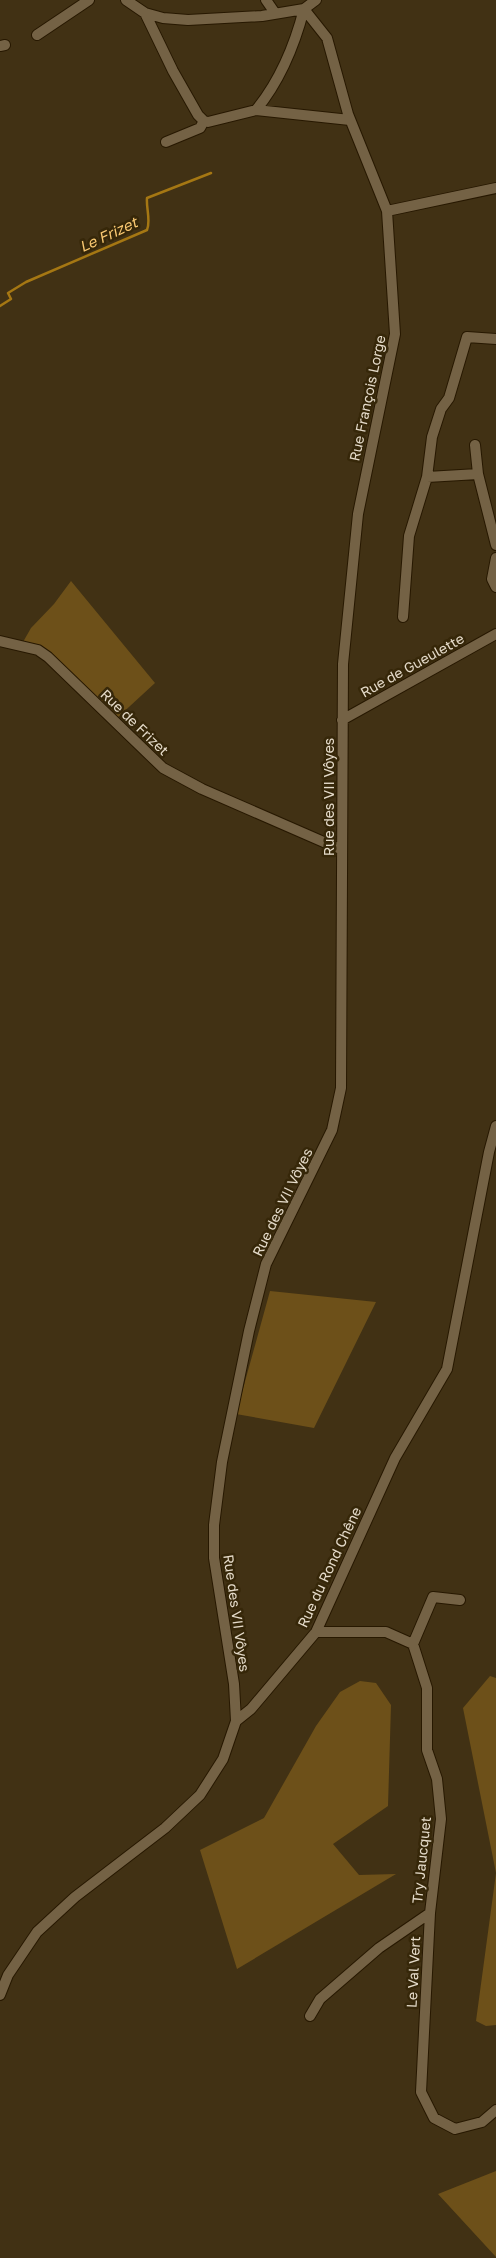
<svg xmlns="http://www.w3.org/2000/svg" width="496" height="2258" font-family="'Golos Text',sans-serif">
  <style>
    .green { fill: #6d5019 }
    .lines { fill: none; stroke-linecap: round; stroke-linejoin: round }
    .stream { stroke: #a57713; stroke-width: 2.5 }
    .minor-casing { stroke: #271800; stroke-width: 12 }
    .minor { stroke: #746245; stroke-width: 10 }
    .labels { text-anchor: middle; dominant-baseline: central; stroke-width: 5; stroke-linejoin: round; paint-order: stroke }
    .street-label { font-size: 14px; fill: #e5dbca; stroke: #362709 }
    .water-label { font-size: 15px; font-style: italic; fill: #fac972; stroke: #362709 }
  </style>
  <rect width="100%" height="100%" fill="#413114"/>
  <path class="green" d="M71 581 155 683 117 718 23 642 31 628 54 604Z
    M270 1291 376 1302 314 1428 236 1414Z
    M490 1676 496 1678V2025L486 2026 476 2021 496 1873 463 1708Z
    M360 1681 376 1683 391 1705 388 1806 333 1844 359 1875 396 1874 237 1969 200 1850 264 1818 316 1726 340 1692Z
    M496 2171V2257L438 2194Z"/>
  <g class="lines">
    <path class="stream" d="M0 306 11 299 8 293 26 282 147 230C151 221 146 208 147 198L211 173"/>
    <defs>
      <path id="minor" d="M126 0 145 13 163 18 188 20 262 16 304 9 316 0
        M266 0 275 13
        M145 13 173 71 198 115 204 121
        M37 35 89 0
        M0 46 5 45
        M256 110C279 82 295 44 304 9
        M204 121 208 122 256 110 350 120
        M166 142 200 128 204 121
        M387 211 496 188
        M496 339 467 337 449 398 441 409 432 437 427 477 478 474 496 545
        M475 445 478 474
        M496 558 492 579 496 587
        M403 617 409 536 427 477
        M0 641 38 650 48 657 163 768 202 789 342 850
        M342 720 496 634
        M316 1632H386L413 1644 427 1688V1750L437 1779 441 1819 430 1913
        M413 1644 433 1597 460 1600
        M236 1721 234 1684 214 1558V1525L222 1462 249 1331 266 1264 332 1130 341 1088 343 664 358 514 395 334 387 211 348 114 327 38 304 9
        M0 1995 8 1975 37 1932 75 1897 165 1828 200 1795 223 1759 236 1721 251 1709 316 1632 395 1458 447 1369 489 1152 496 1126
        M310 2016 320 1999 379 1948 430 1913 421 2092 434 2118 455 2129 482 2122 496 2110"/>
    </defs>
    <use href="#minor" class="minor-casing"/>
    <use href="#minor" class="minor"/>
  </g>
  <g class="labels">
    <g class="street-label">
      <text transform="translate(367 398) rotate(-78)">Rue François Lorge</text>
      <text transform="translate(412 665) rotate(-29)">Rue de Gueulette</text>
      <text transform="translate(135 722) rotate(44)">Rue de Frizet</text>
      <text transform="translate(328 797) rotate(-90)">Rue des VII Vôyes</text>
      <text transform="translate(282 1202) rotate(-64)">Rue des VII Vôyes</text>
      <text transform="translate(329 1567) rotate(-65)">Rue du Rond Chêne</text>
      <text transform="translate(237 1613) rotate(82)">Rue des VII Vôyes</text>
      <text transform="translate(421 1860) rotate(-84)">Try Jaucquet</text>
      <text transform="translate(413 1972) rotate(-87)">Le Val Vert</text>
    </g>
    <g class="water-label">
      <text transform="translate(108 234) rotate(-25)">Le Frizet</text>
    </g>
  </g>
</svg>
